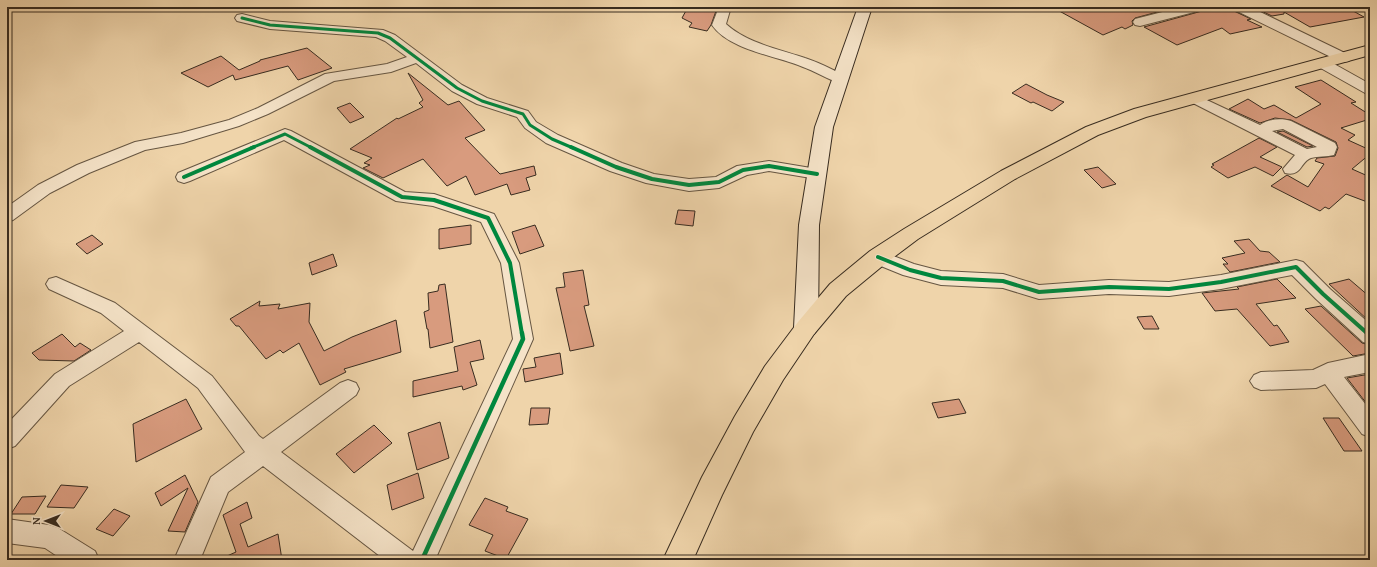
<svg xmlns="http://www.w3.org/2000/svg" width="1377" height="567" font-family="'Gentium Book Plus',serif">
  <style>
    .building { fill: #d89b7e; stroke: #382c20 }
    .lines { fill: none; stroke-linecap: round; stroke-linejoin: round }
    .street-casing { stroke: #665642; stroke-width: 2 }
    .secondary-casing { stroke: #382c20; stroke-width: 2 }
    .primary-casing { stroke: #382c20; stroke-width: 2 }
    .street { fill: #f5e3c8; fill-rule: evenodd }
    .secondary { fill: #f5e3c8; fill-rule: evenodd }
    .primary { fill: #efd4aa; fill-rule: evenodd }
    .cycleway-far2-casing { stroke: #f5e3c8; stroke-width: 5 }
    .cycleway-far1-casing { stroke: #f5e3c8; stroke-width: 6 }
    .cycleway-casing { stroke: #f5e3c8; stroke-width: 7 }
    .cycleway-far2 { stroke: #00873e; stroke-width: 3 }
    .cycleway-far1 { stroke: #00873e; stroke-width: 4 }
    .cycleway { stroke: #00873e; stroke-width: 4.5 }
  </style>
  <rect width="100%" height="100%" fill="#efd4aa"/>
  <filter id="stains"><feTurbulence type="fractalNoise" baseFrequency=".005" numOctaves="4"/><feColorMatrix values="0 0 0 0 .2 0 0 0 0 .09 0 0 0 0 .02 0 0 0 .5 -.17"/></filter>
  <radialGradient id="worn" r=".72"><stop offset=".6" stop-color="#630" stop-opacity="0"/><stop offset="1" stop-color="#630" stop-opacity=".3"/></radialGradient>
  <path class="building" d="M688 7 716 11 711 25 707 31 689 27 692 23 682 18Z
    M1052 7H1176L1135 18 1132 21 1133 25 1125 29 1122 27 1103 35Z
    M1204 7H1233L1234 11 1251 19 1247 20 1262 27 1230 34 1222 28 1177 45 1144 27 1202 11Z
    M1253 7H1346L1364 17 1310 27 1284 12V14L1272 16Z
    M307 48 332 68 298 80 288 66 235 80 233 75 208 87 181 73 221 56 239 70 260 61V60Z
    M408 73 448 105 459 101 485 130 465 138 500 174 534 166 536 175 526 178 530 190 511 195 507 184 475 195 466 176 447 186 423 159 383 178 363 168 370 165 364 163 372 158 350 149 397 118 398 119 423 107 419 103 423 100Z
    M1321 80 1356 102 1351 103 1370 115V119L1341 128 1355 135 1348 140 1370 150V154L1352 169 1370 177V203L1346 194 1329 209 1325 207 1320 211 1271 186 1287 175 1308 187 1324 164 1315 161 1317 158 1335 156 1338 148 1336 142 1291 120 1275 118 1260 123 1229 109 1248 99 1264 109 1274 105 1296 118 1321 104 1295 87Z
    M1026 84 1047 95 1064 102 1052 111 1033 102 1031 103 1012 93Z
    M350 103 364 117 350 123 337 108Z
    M1283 131 1313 146 1307 147 1277 132Z
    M1259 138 1277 147 1260 157 1282 167 1273 176 1255 167 1228 178 1211 167 1214 165 1212 164Z
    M1098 167 1116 184 1102 188 1084 170Z
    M678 210 695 211 693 226 675 224Z
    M471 225V244L439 249V229Z
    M535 225 544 246 520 254 512 232Z
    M92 235 103 244 87 254 76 244Z
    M1249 239 1260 251 1269 252 1280 262 1230 272 1223 264H1228L1222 258 1245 253 1234 241Z
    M333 254 337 266 312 275 309 263Z
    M583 270 589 305 584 306 594 346 570 351 556 288 565 287 563 273Z
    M1277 279 1296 298 1256 304 1274 326 1277 325 1280 329 1289 342 1270 346 1237 309 1215 311 1202 293 1239 289 1237 287Z
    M1349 279 1370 297V322L1329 284Z
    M445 284 453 342 430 348 428 329H427L424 312 429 310 428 293 438 291 439 285Z
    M260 301 259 306 280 304 278 309 310 303 309 322 324 351 352 337 396 320 401 352 344 369 346 372 320 385 299 343 283 353 280 350 266 359 239 326H236L230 319Z
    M1321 306 1362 343 1370 345V353L1353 356 1305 309Z
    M1152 316 1159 329H1144L1137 317Z
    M62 334 75 347 80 343 91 350 74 361 39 360 32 353Z
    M480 340 484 359 470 362 477 385 463 390 462 386 413 397V381L458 371 454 347Z
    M560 353 563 374 525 382 523 369 536 367 534 358Z
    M1370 374V408L1347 378Z
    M186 399 202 429 136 462 133 424Z
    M959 399 966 413 938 418 932 403Z
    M531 408H550L548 424 529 425Z
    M1323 418H1339L1362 451H1344Z
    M440 422 449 458 417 470 408 433Z
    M374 425 392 443 354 473 336 454Z
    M418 473 424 498 392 510 387 485Z
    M185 475 198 502 185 532 168 531 188 488 161 506 155 493Z
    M61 485 88 487 74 508 47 507Z
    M46 496 35 514H11L22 497Z
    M485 498 508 507 506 511 528 519 506 559 485 551 493 535 469 525Z
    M247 502 252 518 240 524 248 547 278 534 282 560H218L236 552 223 515Z
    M114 509 130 516 113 536 96 529Z"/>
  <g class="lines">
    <defs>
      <path id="street" d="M719 7H731L726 24C747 43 778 49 805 58 818 62 831 69 844 75L846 78 844 81 839 82 834 81C824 77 814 71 803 67 777 56 729 50 712 25Z
        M1182 7H1203L1202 10 1140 26 1135 25 1133 22 1135 19Z
        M1234 7H1250L1349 55 1351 58 1349 61 1344 62 1339 61 1235 10Z
        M242 14 270 21 383 30 395 35 462 85 487 98 528 111 536 122 558 135 622 163 654 174 689 179 716 177 737 166 769 161 823 170 825 174 823 178 817 179 769 171 747 175 719 188 689 191 646 183 610 171 546 143 525 128 517 117 477 104 452 91 416 63 391 72 334 81 268 114 239 126 183 143 145 150 89 173 50 193 13 220 7 222V207L38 185 77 165 135 142 181 133 229 120 258 108 325 74 387 64 407 57 385 41 376 37 270 29 237 21 235 18 237 15Z
        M1322 59 1327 60 1370 84V94L1365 93 1317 66 1315 63 1317 60Z
        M1194 94 1260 125C1269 119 1281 118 1291 121L1335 143 1337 147 1334 155C1327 157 1318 156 1311 158 1300 162 1302 177 1285 173L1283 169 1295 155 1189 101 1187 98 1189 95ZM1283 129 1317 147 1307 149 1272 131Z
        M285 129 291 131 405 192 434 194 494 214 519 263 533 339 435 560H385L263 466 228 492 200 560H174L211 477 245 452 198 388 139 342 69 386 15 446 7 449V424L55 374 124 331 101 313 49 289 46 284 49 279 56 277 115 303 212 376 259 436 263 439 340 383 348 380 356 383 359 389 356 395 281 452 413 551 513 339 501 263 481 222 433 206 396 201 284 140 190 181 184 183 178 181 176 177 178 173Z
        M878 250 914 264 941 271 1003 274 1039 285 1109 280 1169 282 1221 275 1296 260 1303 262 1330 289 1370 324V344L1363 342 1316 299 1292 275 1221 289 1169 296 1109 294 1039 299 1003 288 941 285 903 275 871 262 869 257 871 252Z
        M1370 354V372L1344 377 1370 410V437L1362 434 1325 384 1316 388 1261 390 1254 387 1250 381 1254 375 1261 372 1313 370 1328 363Z
        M7 519 49 525 58 528 95 551 99 560H63L45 548 7 543Z"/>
      <path id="secondary" d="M858 7H872L833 127 819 225 818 328 814 334 806 337 798 334 794 328 799 225 815 127Z"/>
      <path id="primary" d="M1370 45V55L1146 117 1098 135 1015 179 918 239 886 263 846 296 814 334 783 380 753 432 722 495 693 560H663L702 477 735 416 765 366 798 322 830 284 870 251 904 229 1001 171 1086 127 1134 109Z"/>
    </defs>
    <use href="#street" class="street-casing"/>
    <use href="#secondary" class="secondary-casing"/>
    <use href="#primary" class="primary-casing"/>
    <use href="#street" class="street"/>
    <use href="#secondary" class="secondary"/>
    <use href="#primary" class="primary"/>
    <defs>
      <path id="cycleway-far2" d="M242 18 270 25 378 33 390 38 457 88 482 101 523 114 530 125 552 139 573 148
        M251 148 285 134 312 148"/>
      <path id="cycleway-far1" d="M310 147 402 197 434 200 488 218 510 263 522 334
        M571 147 616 167 652 179 689 185 719 182 743 170 769 166 817 174
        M184 177 254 147
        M878 257 910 270 941 278 1003 281 1039 292 1109 287 1169 289 1221 282 1296 267 1323 294 1368 334"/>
      <path id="cycleway" d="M1367 333 1370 336
        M422 560 523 339 522 333"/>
    </defs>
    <use href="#cycleway-far2" class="cycleway-far2-casing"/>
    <use href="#cycleway-far1" class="cycleway-far1-casing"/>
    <use href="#cycleway" class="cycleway-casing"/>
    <use href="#cycleway-far2" class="cycleway-far2"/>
    <use href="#cycleway-far1" class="cycleway-far1"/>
    <use href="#cycleway" class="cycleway"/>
  </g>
  <rect width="1377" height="567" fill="none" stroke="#efd4aa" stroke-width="24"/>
  <rect x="8" y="8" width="1361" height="551" fill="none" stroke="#382c20" stroke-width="2"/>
  <rect x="12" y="12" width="1353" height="543" fill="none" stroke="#382c20"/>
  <g transform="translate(46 521) rotate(270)" stroke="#f5e3c8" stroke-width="3" paint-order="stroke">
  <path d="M0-3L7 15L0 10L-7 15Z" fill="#382c20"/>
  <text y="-6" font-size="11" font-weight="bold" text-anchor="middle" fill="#382c20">N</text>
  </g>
  <rect width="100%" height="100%" filter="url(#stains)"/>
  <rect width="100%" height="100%" fill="url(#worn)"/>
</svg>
